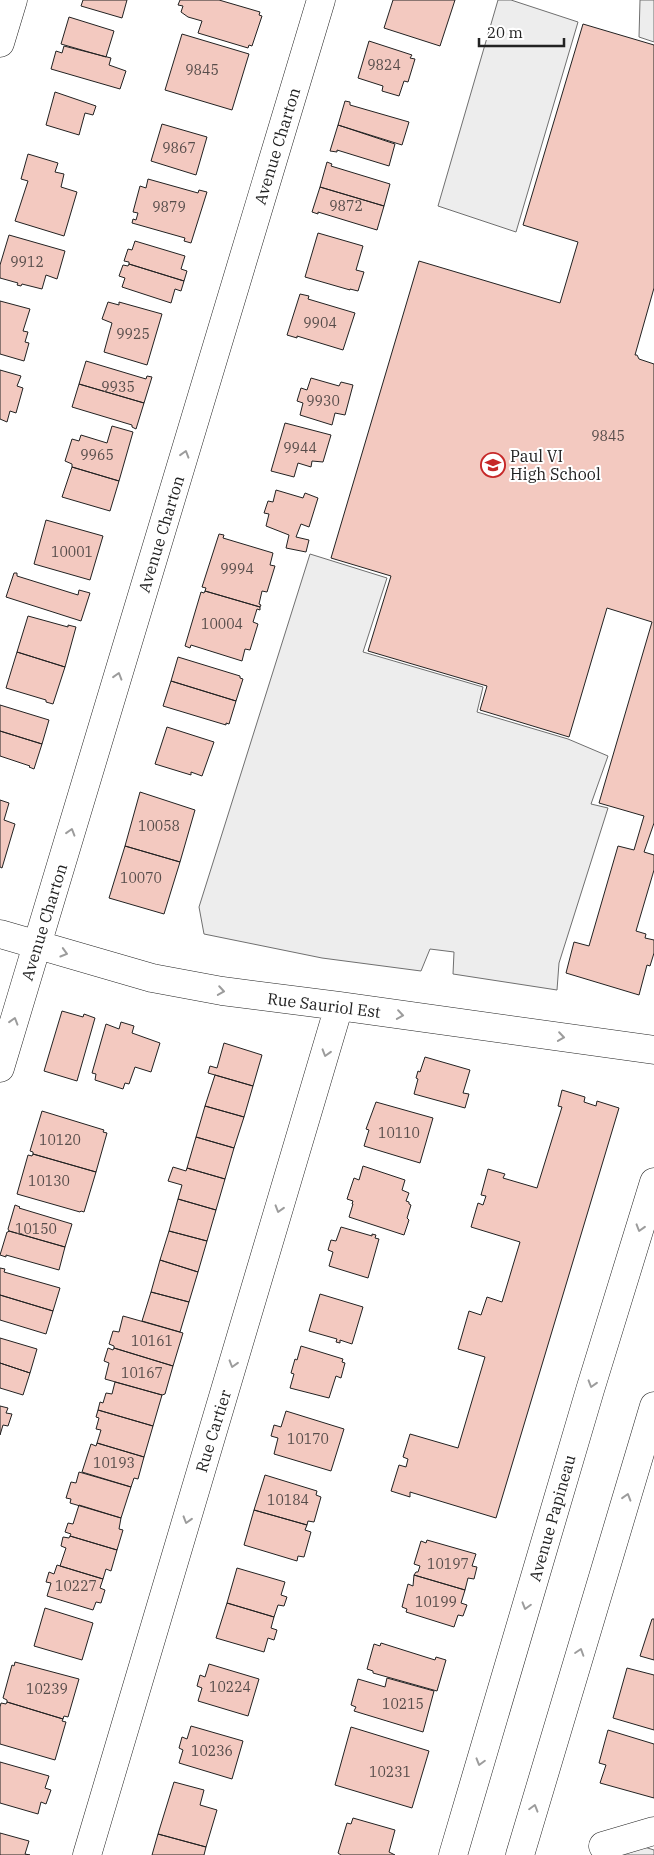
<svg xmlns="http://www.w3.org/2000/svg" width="654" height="1855" font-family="'IBM Plex Serif',serif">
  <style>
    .parking { fill: #ededed; stroke: #6f6f6f }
    .building { fill: #f3c9c0; stroke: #222 }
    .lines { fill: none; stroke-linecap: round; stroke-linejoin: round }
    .minor-casing { stroke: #222; stroke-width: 29 }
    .major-casing { stroke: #222; stroke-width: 29 }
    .minor { stroke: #fff; stroke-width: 28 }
    .major { stroke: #fff; stroke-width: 28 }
    .oneway { stroke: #9c9c9c }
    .labels { text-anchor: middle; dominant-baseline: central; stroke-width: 4; stroke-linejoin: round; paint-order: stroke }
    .number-label { font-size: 14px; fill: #564c4a }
    .street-label { font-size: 16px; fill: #222; stroke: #fff }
    .poi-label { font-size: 16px; fill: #222; stroke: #fff; text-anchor: start }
  </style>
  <rect width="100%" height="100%" fill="#fff"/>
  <path class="parking" d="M498 0H511L578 22 516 232 438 206Z
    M640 0H654V42L639 37Z
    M310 554 387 578 363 652 483 687 477 712 568 739 608 756 591 804 608 808 559 963 557 990 453 974 454 952 430 949 421 971 322 958 204 934 199 907Z
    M622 1840 654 1850V1855H601Z"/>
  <path class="building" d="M83 0H127L122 18 81 6Z
    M180 0H219L260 12 259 15 262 16 252 46 249 45 248 48 198 33 202 21 188 17 181 12 183 6 178 5Z
    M393 0H455L440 46 384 28Z
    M69 17 114 31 106 57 61 44Z
    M583 24 654 45V288L635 355H637L639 359 654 364V823L644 852 654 855V870L636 931 646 934 645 938 654 940V953L650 966 647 965 639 995 566 973 574 942 589 946 618 846 634 850 644 816 599 803 652 622 607 608 569 737 480 710 487 686 368 651 391 576 331 558 419 261 560 303 578 242 523 225Z
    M182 34 249 54 232 110 165 90Z
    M369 41 412 55 410 58 415 59 408 82 404 81 399 96 382 91 383 86 358 78Z
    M64 46 111 58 109 65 126 71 120 89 51 69 56 51 62 53Z
    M55 92 96 106 93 115 85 113 79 135 46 125Z
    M345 101 350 102V105L409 122 402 145 338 125Z
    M162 124 207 137 196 175 151 161Z
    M338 125 395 144 389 166 337 150V152L330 151Z
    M28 154 58 163 55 172 64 174 61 187 77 192 64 236 15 221 28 181 21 179Z
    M327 162 332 164 331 166 390 184 384 206 320 187Z
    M148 179 198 193 199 190 207 192 191 243 184 241 185 238 132 223 133 219 136 220 138 213 133 212 140 186 146 188Z
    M320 187 384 206 377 230 318 212V214L312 212Z
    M318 233 363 246 356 270 364 272 358 291 350 289V290L305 277Z
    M9 235 65 251 57 279 46 275 42 289 22 284 21 286 17 285 18 283 0 278V265Z
    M135 241 185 256 181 269 187 271 184 281 129 264V262L124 261 128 249 132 250Z
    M129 264 184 281 181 291 175 289 171 303 122 287 125 278 119 276 123 265 128 266Z
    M300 294 309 296 308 299 355 313 343 350 297 336V338L287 335Z
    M0 301 30 309 23 331 28 332 25 342 29 343 24 361 0 354Z
    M108 302 119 305V302L162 314 147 365 104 352 112 323 102 319Z
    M86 361 146 379 147 376 152 377 144 403 79 384Z
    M0 370 21 376 17 386 23 388 16 413 10 411 7 422 0 419Z
    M311 378 339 386 341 382 353 385 345 415 335 413 332 425 300 415 303 403 297 401 301 388 307 390Z
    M79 384 144 403 136 429 132 427V425L72 407Z
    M285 423 331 435 323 462 312 461 311 467 298 463 294 477 271 471Z
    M112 426 133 432 119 481 72 467V464L65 461 72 439 79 441 81 435 107 443Z
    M72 467 119 481 110 511 62 497Z
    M276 490 303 498 305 493 318 498 309 527 301 524 296 537 309 540 306 552 286 548 289 535 266 526 269 514 264 513 268 501 273 502Z
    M46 520 103 536 90 580 34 564Z
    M219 534 224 535 223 538 273 553 270 565 275 566 267 592 262 591 259 604 261 605 260 607 205 591 206 588 202 587Z
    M14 573H17V576L78 595 79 590 90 593 81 621 6 597Z
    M205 591 260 607V610L257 609 253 622 258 624 250 650 245 649 242 661 191 645 190 648 185 646 201 592 204 593Z
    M28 616 68 627V625L76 627 65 667 17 652Z
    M17 652 65 667 53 704 46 702V700L6 688Z
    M178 657 240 676V678L243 679 236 701 171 681Z
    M171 681 236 701 229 724 226 723V725L163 706Z
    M0 705 49 720 42 744 0 731Z
    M167 727 214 742 202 776 191 772V775L155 764Z
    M0 731 42 744 34 769 29 767 30 766 0 756Z
    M140 792 195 810 180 862 125 846Z
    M0 800 9 803 4 820 15 824 2 868 0 867Z
    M125 846 180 862 164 914 109 898Z
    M62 1011 83 1017 84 1014 95 1018 77 1081 44 1071Z
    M121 1022 134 1026 132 1033 160 1043 151 1072 135 1067 129 1084 125 1083 123 1089 95 1080 96 1074 92 1073 106 1024 119 1029Z
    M224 1043 262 1055 253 1086 208 1073 210 1066 217 1068Z
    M425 1057 470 1070 463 1093 469 1094 465 1108 414 1094 418 1079 416 1078 418 1071 420 1072Z
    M215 1075 253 1086 244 1117 205 1106Z
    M562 1090 585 1097 584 1102 596 1106 597 1101 619 1108 496 1518 410 1492V1497L391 1491 399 1465 406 1467 408 1459 403 1457 410 1434 458 1448 485 1357 458 1349 469 1311 481 1315 487 1297 502 1302 520 1242 471 1227 478 1203 483 1205 486 1196 481 1195 488 1169 505 1174 503 1178 537 1188 562 1107 558 1106Z
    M376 1102 433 1118 420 1163 364 1146 369 1130 366 1129Z
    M205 1106 244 1117 234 1148 196 1137Z
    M42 1111 104 1130 103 1132 107 1133 96 1172 33 1154V1152L30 1151Z
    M196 1137 234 1148 225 1179 187 1168Z
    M33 1154 96 1172 84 1212 81 1211 80 1212 17 1194 28 1155 32 1156Z
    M363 1166 405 1180 402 1190 409 1193 406 1201 409 1202V1204L411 1205 407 1218 409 1220 404 1235 349 1217 353 1204H352L353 1201 347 1199 354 1178 359 1180Z
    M173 1167 186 1171 187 1168 225 1179 216 1210 178 1199 182 1185 168 1181Z
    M178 1199 216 1210 207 1241 169 1231Z
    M15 1205 20 1207 19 1208 72 1224 65 1247 9 1231 8 1229Z
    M341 1227 372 1236V1234L376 1235 375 1238 379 1239 368 1278 329 1266 333 1252 328 1250 331 1240 336 1241Z
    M9 1231 65 1247 59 1270 6 1255V1257L0 1255 7 1232H8Z
    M169 1231 207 1241 198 1272 160 1260Z
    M160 1260 198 1272 189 1302 151 1292Z
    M0 1268 5 1269 4 1272 60 1288 53 1311 0 1295Z
    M151 1292 189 1302 180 1332 142 1321Z
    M320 1294 363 1307 352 1344 340 1340V1343L336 1342 337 1339 309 1331Z
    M0 1295 53 1311 46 1334 0 1320Z
    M123 1316 183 1333 173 1366 114 1348V1346L109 1344 113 1331 119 1332Z
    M0 1338 37 1349 30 1373 0 1363Z
    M301 1346 343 1359 342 1362 345 1363 341 1378 336 1376 329 1398 290 1388 294 1374 291 1373 295 1359 297 1360Z
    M108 1348 113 1350 114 1348 173 1366 165 1394 162 1395 105 1379 109 1363 104 1361Z
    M0 1363 30 1373 23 1395 0 1388Z
    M115 1382 162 1395 153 1426 98 1410 100 1402 103 1403 106 1393 112 1394Z
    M0 1406 8 1408 6 1413 12 1414 8 1426 3 1425 0 1435Z
    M98 1410 153 1426 144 1457 97 1443 101 1430 96 1429 99 1418 96 1417Z
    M286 1411 344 1429 331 1471 274 1454 278 1438 271 1436 274 1425 281 1427Z
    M97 1443 144 1457 138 1479 134 1478 131 1487 82 1472 91 1444 96 1446Z
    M79 1472 131 1487 121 1518 70 1503 71 1499 66 1498 71 1482 76 1483Z
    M265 1475 317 1491 316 1495 321 1497 314 1522 308 1521 307 1525 254 1510Z
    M79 1505 121 1518 119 1529 123 1530 117 1550 70 1536 71 1534 65 1532 68 1523 73 1524Z
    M254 1510 307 1525 305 1530 311 1532 304 1557 298 1556 297 1561 244 1545Z
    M70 1536 117 1550 111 1571 106 1569 103 1579 60 1566 66 1548 61 1546 63 1537 69 1538Z
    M427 1540 476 1554 472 1566 477 1567 474 1579 468 1578 465 1590 414 1575 416 1572H418L420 1566 414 1564 421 1541 426 1543Z
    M57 1565 103 1579 100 1588 105 1590 101 1603 96 1602 93 1610 47 1596 51 1583 46 1582 49 1572 54 1574Z
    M237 1568 285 1582 281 1595 287 1597 284 1606 278 1605 274 1617 227 1603Z
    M414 1575 465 1590 461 1603 467 1605 463 1616 458 1615 454 1627 406 1612 407 1609 402 1607 408 1584 413 1586Z
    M227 1603 274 1617 271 1628 277 1630 274 1640 268 1638 264 1652 216 1638Z
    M45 1608 93 1623 82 1660 34 1646Z
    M652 1619H654V1660L640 1656Z
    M381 1643 435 1660 436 1657 446 1660 437 1691 373 1673V1671L367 1669 374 1644 380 1646Z
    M15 1662 79 1679 68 1717 64 1716 63 1719 7 1702V1700L3 1698 12 1665 14 1666Z
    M209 1664 259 1679 248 1716 198 1701 202 1688 197 1686 200 1675 205 1677Z
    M627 1668 654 1675V1730L613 1718Z
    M387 1678 434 1691 423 1732 354 1711 356 1707 351 1705 358 1679 385 1687Z
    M7 1702 63 1719 62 1721 66 1722 55 1760 0 1744V1707L1 1703 6 1704Z
    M191 1726 243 1741 232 1779 179 1763 183 1750 179 1748 182 1737 187 1739Z
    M351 1727 429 1751 412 1808 335 1785Z
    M608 1730 654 1744V1798L600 1783 606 1765 599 1763Z
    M0 1762 49 1776 45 1788 51 1790 46 1804 41 1802 38 1814 0 1803Z
    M174 1782 204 1790 200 1805 217 1810 206 1847 158 1834Z
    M353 1818 395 1830 389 1852 395 1855H341L338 1853 347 1823 351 1824Z
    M0 1833 29 1841 25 1854 30 1855H0Z
    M158 1834 206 1847 204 1855H152Z"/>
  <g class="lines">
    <defs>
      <path id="minor" d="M0 43 13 0
        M0 934 152 978 222 991 339 1006 654 1050
        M0 1068 321 0
        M603 1846 654 1831
        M87 1855 339 1006"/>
      <path id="major" d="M453 1855 590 1390 654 1182
        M520 1855 654 1406"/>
    </defs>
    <use href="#minor" class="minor-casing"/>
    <use href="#major" class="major-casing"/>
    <use href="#minor" class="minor"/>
    <use href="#major" class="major"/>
  </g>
  <defs><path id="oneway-chevron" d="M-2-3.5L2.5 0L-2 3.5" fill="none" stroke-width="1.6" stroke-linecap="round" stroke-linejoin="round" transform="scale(1.25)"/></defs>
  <g class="oneway">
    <use href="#oneway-chevron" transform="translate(185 454) rotate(-73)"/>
    <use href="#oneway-chevron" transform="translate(118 676) rotate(-73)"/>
    <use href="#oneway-chevron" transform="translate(71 832) rotate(-73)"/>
    <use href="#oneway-chevron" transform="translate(64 953) rotate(16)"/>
    <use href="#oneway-chevron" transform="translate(221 991) rotate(9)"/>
    <use href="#oneway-chevron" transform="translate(400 1015) rotate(8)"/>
    <use href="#oneway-chevron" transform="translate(14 1021) rotate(-73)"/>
    <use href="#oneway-chevron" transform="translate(561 1037) rotate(8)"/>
    <use href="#oneway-chevron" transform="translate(326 1053) rotate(107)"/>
    <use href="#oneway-chevron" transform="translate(279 1209) rotate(107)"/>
    <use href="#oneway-chevron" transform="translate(640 1228) rotate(107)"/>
    <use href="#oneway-chevron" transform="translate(233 1364) rotate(107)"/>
    <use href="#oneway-chevron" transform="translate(592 1384) rotate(107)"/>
    <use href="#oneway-chevron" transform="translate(627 1497) rotate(-73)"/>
    <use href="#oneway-chevron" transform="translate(187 1520) rotate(107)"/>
    <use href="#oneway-chevron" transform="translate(526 1606) rotate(106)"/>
    <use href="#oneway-chevron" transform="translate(580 1652) rotate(-72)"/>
    <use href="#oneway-chevron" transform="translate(480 1762) rotate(106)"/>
    <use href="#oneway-chevron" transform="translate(534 1808) rotate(-74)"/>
  </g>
  <defs>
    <symbol id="school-ring" viewBox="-11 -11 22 22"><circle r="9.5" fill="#fff" stroke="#c62828" stroke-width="1.5"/><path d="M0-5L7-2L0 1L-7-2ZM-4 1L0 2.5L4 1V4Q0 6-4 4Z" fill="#c62828"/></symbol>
  </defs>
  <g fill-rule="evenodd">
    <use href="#school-ring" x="479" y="451" width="28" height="28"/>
  </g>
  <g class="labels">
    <g class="number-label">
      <text x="384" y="65">9824</text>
      <text x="202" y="70">9845</text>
      <text x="179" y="148">9867</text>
      <text x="346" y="206">9872</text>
      <text x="169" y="207">9879</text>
      <text x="27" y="262">9912</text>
      <text x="320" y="323">9904</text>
      <text x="133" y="334">9925</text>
      <text x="118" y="387">9935</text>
      <text x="323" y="401">9930</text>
      <text x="608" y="436">9845</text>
      <text x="300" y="448">9944</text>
      <text x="97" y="455">9965</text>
      <text x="72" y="552">10001</text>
      <text x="237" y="569">9994</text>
      <text x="222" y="624">10004</text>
      <text x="159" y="826">10058</text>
      <text x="141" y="878">10070</text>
      <text x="399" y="1133">10110</text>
      <text x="60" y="1140">10120</text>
      <text x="49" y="1181">10130</text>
      <text x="36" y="1229">10150</text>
      <text x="152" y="1341">10161</text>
      <text x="142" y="1373">10167</text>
      <text x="308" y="1439">10170</text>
      <text x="114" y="1463">10193</text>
      <text x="288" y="1500">10184</text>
      <text x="448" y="1564">10197</text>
      <text x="76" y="1586">10227</text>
      <text x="436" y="1602">10199</text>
      <text x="230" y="1687">10224</text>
      <text x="47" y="1689">10239</text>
      <text x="403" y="1704">10215</text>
      <text x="212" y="1751">10236</text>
      <text x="390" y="1772">10231</text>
    </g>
    <g class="street-label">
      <text transform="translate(277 146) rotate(-73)">Avenue Charton</text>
      <text transform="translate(161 534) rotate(-73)">Avenue Charton</text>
      <text transform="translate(44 922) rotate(-73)">Avenue Charton</text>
      <text transform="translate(324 1005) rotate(7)">Rue Sauriol Est</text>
      <text transform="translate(213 1431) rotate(-73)">Rue Cartier</text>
      <text transform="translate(552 1518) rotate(-74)">Avenue Papineau</text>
    </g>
    <g class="poi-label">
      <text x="510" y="456">Paul VI<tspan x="510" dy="18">High School</tspan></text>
    </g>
  </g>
  <path d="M479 38v8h85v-8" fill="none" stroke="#222222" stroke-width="2.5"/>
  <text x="487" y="38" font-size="15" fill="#222222" stroke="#ffffff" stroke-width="4" paint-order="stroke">20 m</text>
</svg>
